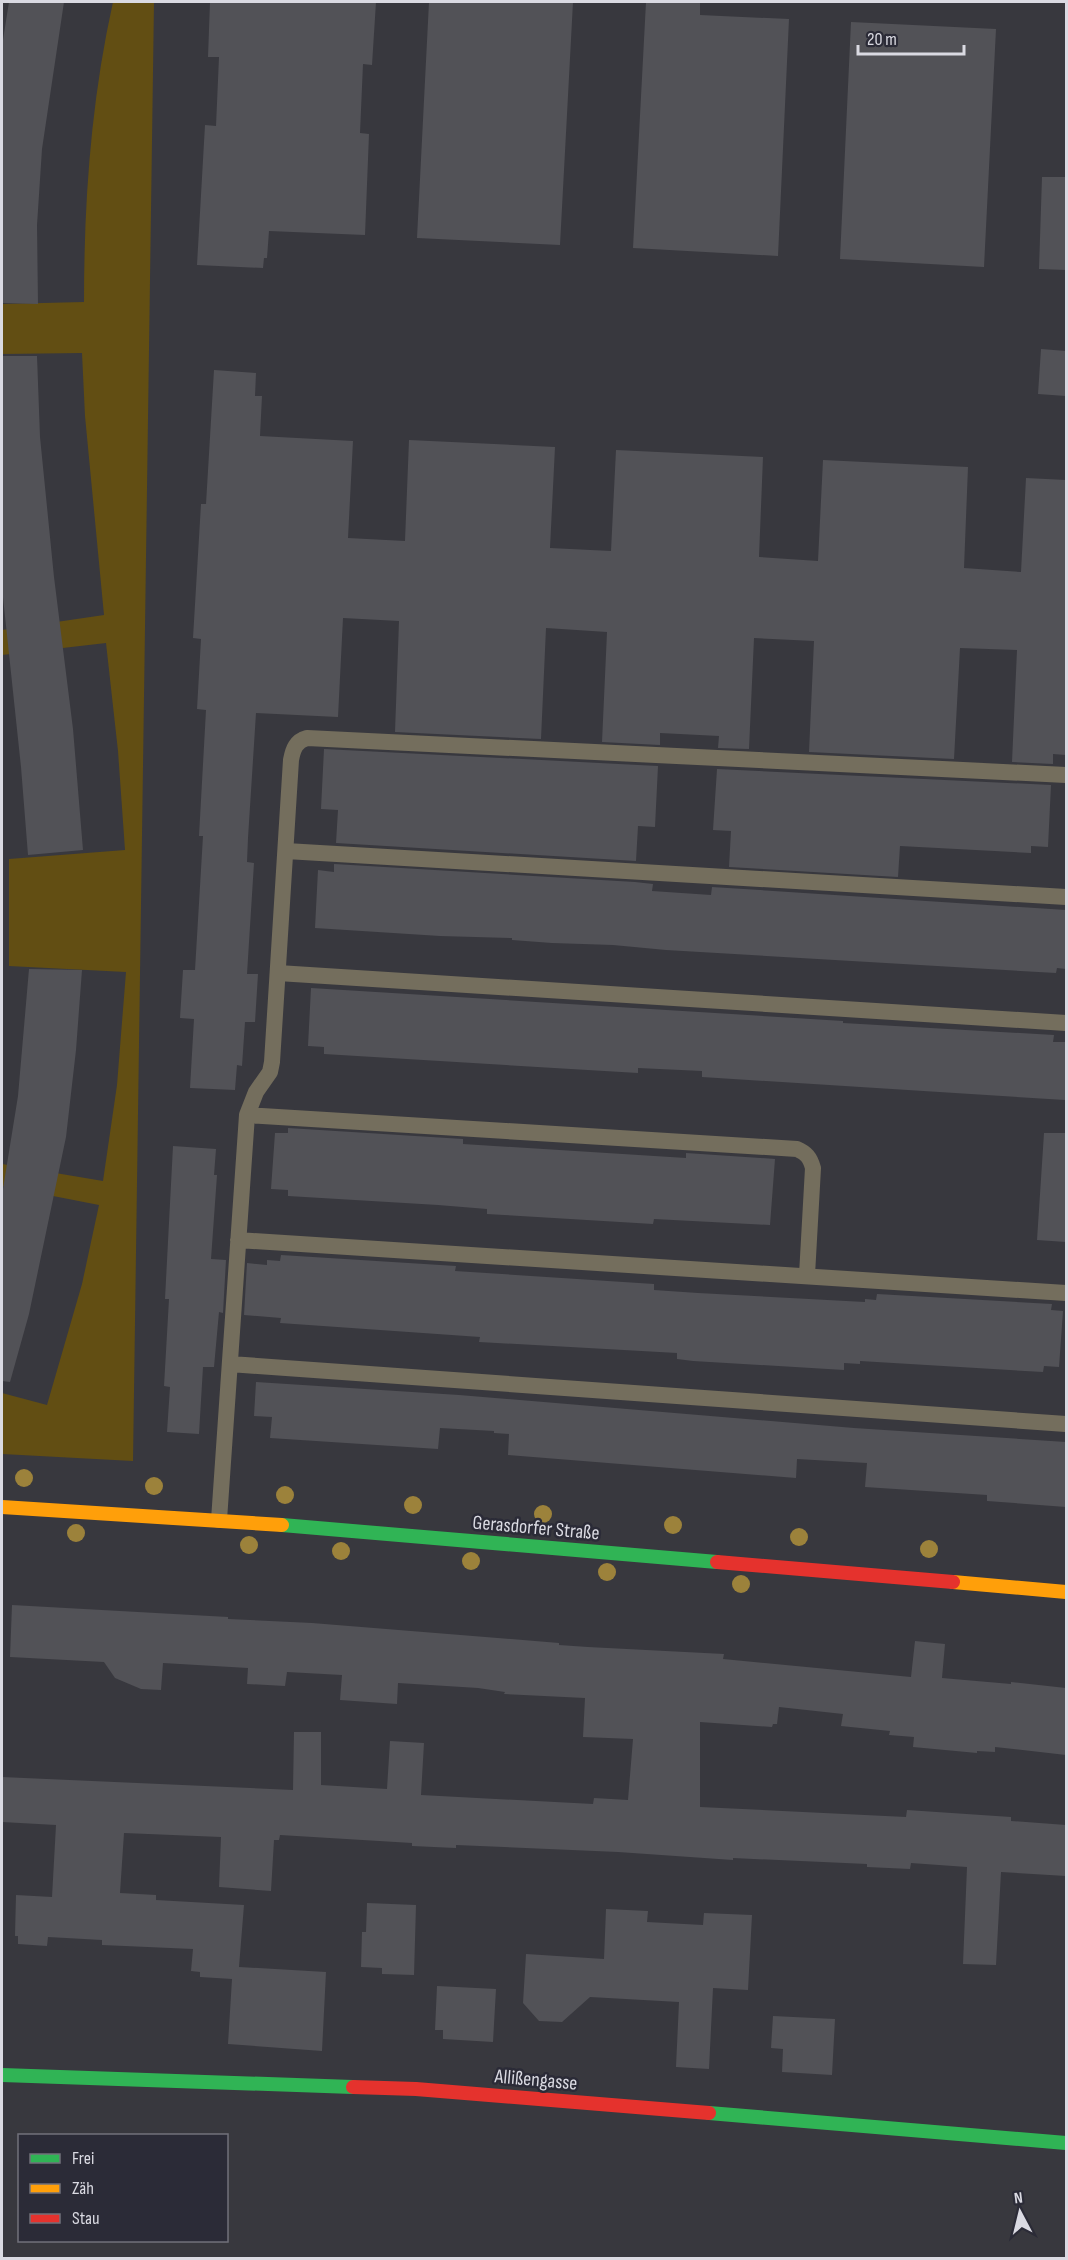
<svg xmlns="http://www.w3.org/2000/svg" width="1068" height="2260" font-family="'Sofia Sans Condensed',sans-serif">
  <style>
    .green { fill: #624e13 }
    .building { fill: #525257 }
    .lines { fill: none; stroke-linecap: round; stroke-linejoin: round }
    .lane { stroke: #746e5d; stroke-width: 16 }
    .fast { stroke: #30b455; stroke-width: 14 }
    .slow { stroke: #ff9f0a; stroke-width: 14 }
    .jam { stroke: #e5322d; stroke-width: 14 }
    .tree { fill: #9c823b }
    .labels { text-anchor: middle; dominant-baseline: central; stroke-width: 5; stroke-linejoin: round; paint-order: stroke }
    .street-label { font-size: 20px; fill: #dadae2; stroke: #2b2b37 }
  </style>
  <rect width="100%" height="100%" fill="#38383e"/>
  <path class="green" d="M113 2H154L133 1461 2 1454V1393L47 1405 82 1284 99 1205 2 1186V1164L103 1181 117 1085 126 972 9 966V859L125 850 118 751 106 643 2 655V630L104 615 85 416 82 353 2 354V304L84 302C84 201 91 101 113 2Z"/>
  <path class="building" d="M9 2H64L42 149 37 225 38 304 2 303V46Z
    M210 2H376L372 65 363 64 360 133 369 134 365 235 269 231 267 258H264L263 268 197 265 205 125 216 126 219 57H208Z
    M429 2H573L560 245 417 238Z
    M646 2H700V15L789 19 778 256 633 248Z
    M851 22 996 29 984 267 840 259Z
    M1042 177H1066V270L1039 269Z
    M1041 349 1066 351V396L1038 394Z
    M2 356H37L40 437 54 577 73 729 83 850 28 855 21 767 2 588Z
    M214 370 256 373 255 396H262L260 436 353 441 348 538 405 541 409 440 555 447 550 548 611 551 616 450 763 457 759 557 818 561 823 460 968 467 964 568 1021 572 1026 478 1066 480V755L1053 754V764L1012 762 1017 650 960 648 954 759 809 752 814 641 754 638 749 749 718 748 719 736 660 733V745L602 742 607 632 546 628 541 739 395 732 399 621 343 618 338 717 256 713 248 838 247 862 254 863 247 974H258L255 1022H245L242 1066 237 1065 235 1090 190 1088 194 1019 180 1018 183 970H195L203 836H199L206 710 197 709 201 639 193 638 201 504H206Z
    M324 749 658 766 655 827 638 826 636 861 336 843 338 810 321 809Z
    M717 769 1051 785 1048 847 1031 846V853L900 846 898 877 729 867 731 831 713 830Z
    M334 864 635 882 653 884 652 891 711 895 712 887 728 888 1066 910V969L1057 968 1056 973 666 950 613 945 552 943 512 940V938L440 936 315 928 318 870 334 872Z
    M29 969 82 970 76 1050 66 1137 29 1314 10 1382 2 1381V1195L18 1096Z
    M311 988 843 1021V1023L1054 1035 1053 1042H1066L1065 1100 702 1077V1071L638 1068V1073L324 1054V1047L308 1046Z
    M288 1128 463 1139V1144L686 1158V1153L775 1159 770 1225 654 1219 653 1224 504 1215 487 1214V1209L438 1205 288 1196V1190L271 1189 275 1133H288Z
    M1044 1133H1066V1242L1037 1240Z
    M173 1146 216 1149 214 1175H217L211 1259 226 1260 223 1313 219 1312 214 1367H203L199 1434 167 1432 170 1387 164 1386 169 1299H165Z
    M281 1255 456 1266 455 1271 654 1284V1290L698 1293 865 1302V1299L876 1300 877 1294 1052 1304 1051 1310 1063 1311 1059 1367 1044 1366 1043 1372 860 1361V1364L844 1363V1370L693 1361 677 1359V1353L479 1342 480 1337 280 1323 281 1318 244 1315 247 1263 267 1265V1260L280 1261Z
    M256 1382 459 1395 854 1428 1066 1442V1507L987 1501V1495L865 1487 867 1463 797 1459 796 1478 508 1455 509 1434 494 1433V1431L440 1428 438 1449 270 1438 272 1417 254 1416Z
    M12 1605 228 1617V1619L312 1623 559 1643V1645L588 1647 724 1654 723 1659 911 1677 915 1641 945 1644 942 1678 1011 1684V1682L1066 1688V1755L995 1747V1752L977 1751V1753L913 1747 914 1737 889 1735 890 1731 841 1726 843 1714 779 1707 777 1724H773L772 1727 700 1722V1807L906 1817 907 1810 1011 1817V1821L1066 1825V1876L1001 1872 996 1965 963 1964 967 1867 911 1863 910 1869 867 1867V1864L733 1858V1860L618 1852 456 1845V1848L412 1846V1843L280 1835 279 1840H274L271 1891 219 1887 221 1837 124 1833 120 1893 156 1895V1900L244 1905 239 1967 326 1972 322 2051 228 2044 232 1979 200 1977V1972L191 1971 193 1949 102 1945V1940L48 1937 47 1946 18 1944V1936H15L16 1895 52 1897 56 1825 2 1822V1777L293 1790 294 1732H321V1785L387 1789 390 1741 424 1743 421 1795 593 1804 594 1798 628 1800 633 1739 583 1737 585 1698 504 1694 505 1692 478 1688 398 1683 397 1704 340 1700 342 1675 287 1672 285 1686 247 1684 248 1668 163 1663 161 1690 141 1689 115 1678 104 1662 10 1657Z
    M367 1903 416 1905 414 1975 382 1974V1968L361 1967 362 1932H366Z
    M606 1909 648 1911 647 1922 703 1925 704 1913 752 1915 748 1990 713 1988 709 2069 676 2067 679 2002 590 1997 562 2022 539 2021 523 2003 526 1954 604 1959Z
    M437 1986 496 1989 493 2042 443 2039V2030H435Z
    M773 2016 835 2019 832 2075 782 2072 783 2049 771 2048Z"/>
  <g class="lines">
    <path class="lane" d="M286 851 1066 897
      M278 973 1066 1023
      M247 1115 797 1149C806 1153 810 1157 813 1168L807 1275
      M238 1240 1066 1293
      M230 1364 1066 1424
      M219 1520 247 1115 256 1092 270 1072 272 1062 291 760C293 749 296 741 307 738L1066 775"/>
    <path class="fast" d="M282 1525 717 1562
      M2 2075 353 2087
      M709 2113 1066 2143"/>
    <path class="slow" d="M2 1507 282 1525
      M953 1582 1066 1592"/>
    <path class="jam" d="M717 1562 953 1582
      M353 2087 416 2089 709 2113"/>
  </g>
  <g class="tree">
    <circle cx="24" cy="1478" r="9"/>
    <circle cx="154" cy="1486" r="9"/>
    <circle cx="285" cy="1495" r="9"/>
    <circle cx="413" cy="1505" r="9"/>
    <circle cx="543" cy="1514" r="9"/>
    <circle cx="673" cy="1525" r="9"/>
    <circle cx="76" cy="1533" r="9"/>
    <circle cx="799" cy="1537" r="9"/>
    <circle cx="249" cy="1545" r="9"/>
    <circle cx="929" cy="1549" r="9"/>
    <circle cx="341" cy="1551" r="9"/>
    <circle cx="471" cy="1561" r="9"/>
    <circle cx="607" cy="1572" r="9"/>
    <circle cx="741" cy="1584" r="9"/>
  </g>
  <g class="labels">
    <g class="street-label">
      <text transform="translate(536 1528) rotate(5)">Gerasdorfer Straße</text>
      <text transform="translate(536 2080) rotate(5)">Allißengasse</text>
    </g>
  </g>
  <rect width="1068" height="2260" fill="none" stroke="#dadae2" stroke-width="6"/>
  <rect x="18" y="2134" width="210" height="108" fill="#2b2b37" stroke="#71717b" stroke-width="1.5"/>
  <rect x="30" y="2154" width="30" height="9" fill="#30b455" stroke="#71717b" stroke-width="1.5"/>
  <text x="72" y="2164" font-size="18" fill="#dadae2">Frei</text>
  <rect x="30" y="2184" width="30" height="9" fill="#ff9f0a" stroke="#71717b" stroke-width="1.5"/>
  <text x="72" y="2194" font-size="18" fill="#dadae2">Zäh</text>
  <rect x="30" y="2214" width="30" height="9" fill="#e5322d" stroke="#71717b" stroke-width="1.5"/>
  <text x="72" y="2224" font-size="18" fill="#dadae2">Stau</text>
  <g transform="translate(1020 2212) rotate(353)" stroke="#2b2b37" stroke-width="4.5" paint-order="stroke">
  <path d="M0-4.5L10 22L0 15L-10 22Z" fill="#dadae2"/>
  <text y="-9" font-size="16" font-weight="bold" text-anchor="middle" fill="#dadae2">N</text>
  </g>
  <path d="M858 45v9h106v-9" fill="none" stroke="#dadae2" stroke-width="3"/>
  <text x="867" y="45" font-size="18" fill="#dadae2" stroke="#2b2b37" stroke-width="4.5" paint-order="stroke">20 m</text>
</svg>
